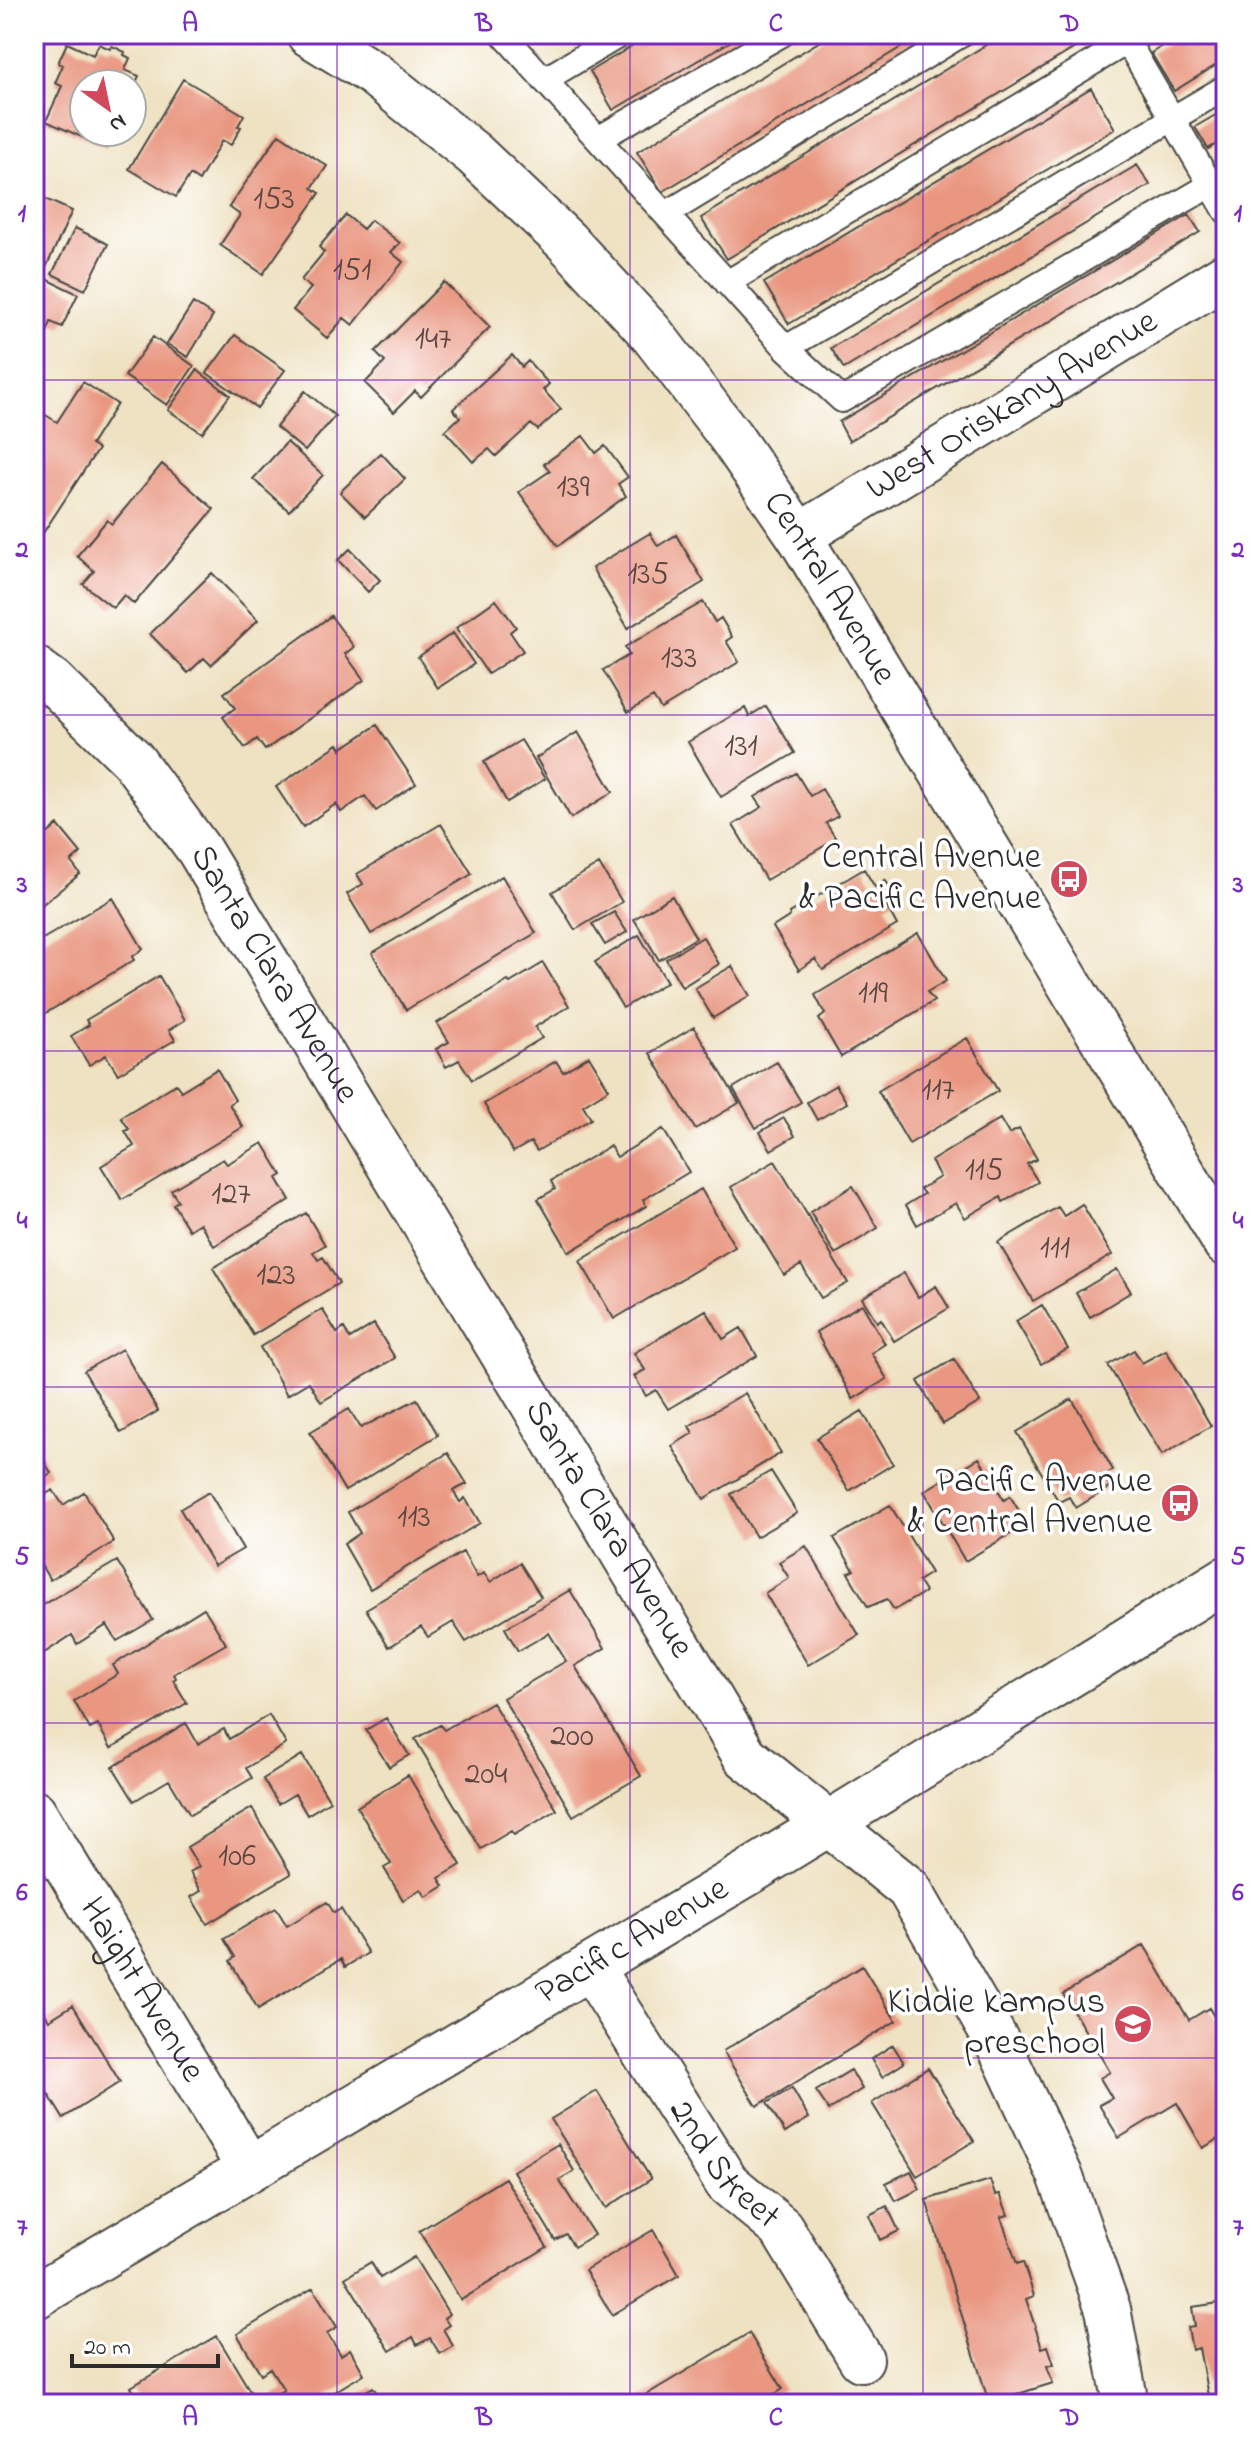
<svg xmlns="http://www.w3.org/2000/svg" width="1260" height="2438" font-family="'Indie Flower',sans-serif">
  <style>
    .building { fill: #e99781 }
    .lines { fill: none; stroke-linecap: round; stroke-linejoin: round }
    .service-casing { stroke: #484642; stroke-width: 28 }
    .minor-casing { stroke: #484642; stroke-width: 48 }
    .tertiary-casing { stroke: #484642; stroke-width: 48 }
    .service { stroke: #fff; stroke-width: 24 }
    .minor { stroke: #fff; stroke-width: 44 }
    .tertiary { stroke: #fff; stroke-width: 44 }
    .grid { fill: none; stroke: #7b2cbf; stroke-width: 2; stroke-opacity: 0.55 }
    .labels { text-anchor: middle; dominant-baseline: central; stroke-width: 7; stroke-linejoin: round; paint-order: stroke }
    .number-label { font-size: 32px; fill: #5a4640 }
    .street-label { font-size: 36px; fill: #2b2b2b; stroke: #fff }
    .poi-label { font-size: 36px; fill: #2b2b2b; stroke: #fff; text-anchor: end }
    .neatline { fill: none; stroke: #7b2cbf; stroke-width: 3 }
    .grid-label { font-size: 26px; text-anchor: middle; font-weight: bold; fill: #7b2cbf }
  </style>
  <rect width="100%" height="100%" fill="#fff"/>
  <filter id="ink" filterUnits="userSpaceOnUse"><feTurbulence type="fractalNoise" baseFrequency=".0125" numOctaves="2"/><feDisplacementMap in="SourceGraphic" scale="16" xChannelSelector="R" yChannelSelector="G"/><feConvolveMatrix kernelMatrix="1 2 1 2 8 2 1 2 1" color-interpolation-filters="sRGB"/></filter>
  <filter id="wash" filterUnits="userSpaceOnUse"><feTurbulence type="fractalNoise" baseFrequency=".006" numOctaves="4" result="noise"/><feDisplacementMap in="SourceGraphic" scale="32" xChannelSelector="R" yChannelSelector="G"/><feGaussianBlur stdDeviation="1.8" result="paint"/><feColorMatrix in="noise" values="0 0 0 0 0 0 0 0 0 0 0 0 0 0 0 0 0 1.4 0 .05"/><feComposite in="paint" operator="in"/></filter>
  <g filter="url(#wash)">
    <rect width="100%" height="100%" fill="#efe2c2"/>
    <g id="blocks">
      <path class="building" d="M653 34H743L613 110 590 71Z
        M832 34H923L662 192 637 152Z
        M1004 34H1089L1091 38 727 259 701 218Z
        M1183 34H1226V59L1174 91 1151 53Z
        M67 43 93 55 99 44 110 49 112 46 125 52 124 55 130 58 125 70 139 76 132 91V84H84V132H113L106 148 46 121 62 86 55 83 63 65 58 63Z
        M183 79 244 115 238 126 241 127 231 145 222 140 199 181 190 175 176 197 129 169Z
        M1091 88 1115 129 789 324 764 283Z
        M1226 109V138L1208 149 1195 127Z
        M279 134 327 166 312 188 320 193 263 274 220 245 240 215 229 207Z
        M1137 165 1150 185 844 369 831 348Z
        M34 194 72 211 44 272 34 267Z
        M346 215 363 229 371 220 400 243 391 252 403 262 353 325 344 318 327 338 293 310 311 288 301 280 324 252 319 247Z
        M1189 215 1200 232 849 441 839 422Z
        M75 228 108 244 85 290 52 274Z
        M34 273 78 294 62 327 51 322 47 332 34 326Z
        M444 282 490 327 421 397 415 391 394 412 365 383 385 362 375 352Z
        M193 303 213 316 188 357 167 344Z
        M235 335 285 370 257 408 207 373Z
        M153 337 194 366 167 405 125 376Z
        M512 355 522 367 528 361 549 384 543 390 561 409 538 430 531 424 496 456 489 449 473 462 445 431 460 417 453 409Z
        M197 370 230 395 202 433 168 410Z
        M83 382 117 404 91 445 98 449 43 533 34 527V429L44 414 57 422Z
        M305 391 335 416 305 451 276 427Z
        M583 436 596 453 605 446 628 477 618 484 626 496 558 546 519 492 550 471 544 464Z
        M287 442 323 475 289 511 253 479Z
        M381 453 405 479 365 517 340 492Z
        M162 464 214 509 134 604 124 595 113 608 83 584 94 571 77 556 107 520 112 524Z
        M650 533 658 546 676 535 704 582 628 628 592 568Z
        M350 549 380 580 368 592 338 560Z
        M212 573 258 620 211 665 204 658 188 673 150 634Z
        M496 600 516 627 510 632 523 651 488 674 456 628Z
        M703 602 715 622 721 618 732 637 726 641 739 662 661 709 653 697 628 712 603 670 629 655 625 647Z
        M331 616 354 647 345 654 364 680 265 750 257 739 245 748 223 717 235 708 224 693Z
        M453 633 474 664 438 688 418 657Z
        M766 706 795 753 721 797 688 742 745 708 749 716Z
        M377 725 416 784 376 811 365 796 341 812 336 804 303 827 276 787 338 744 341 749Z
        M578 732 613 792 571 818 536 758Z
        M521 740 545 779 507 802 484 762Z
        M796 773 810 796 822 789 838 816 826 823 836 839 766 880 733 825 762 807 755 797Z
        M34 817 47 834 58 825 81 853 71 862 80 874 34 911Z
        M441 824 472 874 371 934 347 894 363 884 357 874Z
        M599 864 622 902 575 930 552 892Z
        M864 869 875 887 885 880 897 898 886 905 897 925 823 970 815 959 799 970 773 927 790 916 789 913Z
        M502 876 536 933 406 1010 372 953Z
        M672 896 696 938 659 960 634 919Z
        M113 898 143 949 132 957 134 960 41 1016 34 1005V944Z
        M614 912 627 932 605 945 592 924Z
        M918 933 946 981 927 992 934 1001 841 1057 819 1019 825 1014 815 995Z
        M639 935 667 982 623 1008 595 962Z
        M703 937 719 964 682 987 666 959Z
        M543 963 569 1006 535 1027 542 1038 472 1080 459 1060 446 1067 436 1049 449 1042 437 1023 508 981 510 983Z
        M732 966 750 996 713 1018 695 988Z
        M159 976 185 1020 169 1030 175 1040 118 1074 106 1055 89 1065 71 1036 89 1025 86 1020Z
        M694 1027 739 1103 695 1129 650 1053Z
        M967 1038 998 1091 909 1144 878 1091Z
        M589 1056 609 1089 583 1105 591 1119 537 1151 531 1142 513 1152 484 1104 556 1061 563 1072Z
        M777 1062 801 1102 756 1128 733 1088Z
        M217 1069 235 1100 229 1104 243 1127 122 1200 101 1166 134 1146 125 1131 129 1129 121 1117 176 1084 181 1091Z
        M836 1085 847 1103 817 1120 807 1102Z
        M784 1118 795 1136 771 1150 760 1132Z
        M1000 1119 1009 1134 1019 1129 1037 1159 1027 1164 1038 1182 1003 1202 1001 1197 965 1218 956 1203 917 1225 906 1205 924 1194 920 1189 940 1177 931 1161Z
        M663 1129 689 1172 643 1200 646 1206 569 1252 538 1199 555 1189 551 1181 610 1146 617 1157Z
        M263 1143 282 1175 277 1178 290 1200 214 1246 200 1223 189 1230 173 1204 178 1201 171 1190 223 1159 227 1164Z
        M775 1161 848 1283 821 1298 801 1265 784 1275 731 1187Z
        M853 1186 878 1228 835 1254 810 1212Z
        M701 1189 735 1247 614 1319 580 1261Z
        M1082 1204 1112 1255 1033 1301 998 1242 1058 1207 1064 1216Z
        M306 1213 325 1245 313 1252 318 1260 323 1257 339 1283 253 1335 213 1268Z
        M1117 1269 1131 1292 1090 1317 1076 1293Z
        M904 1273 918 1297 936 1286 949 1308 894 1341 881 1319 877 1322 862 1298Z
        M862 1304 885 1344 871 1353 887 1379 853 1399 816 1332Z
        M1042 1305 1068 1349 1041 1364 1016 1321Z
        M322 1309 337 1333 344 1328 350 1339 374 1324 395 1358 321 1402 309 1382 287 1395 260 1347Z
        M706 1310 723 1339 741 1328 757 1356 668 1409 656 1390 646 1396 634 1376 645 1370 634 1353Z
        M122 1349 158 1411 121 1433 84 1371Z
        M1134 1350 1142 1363 1166 1350 1211 1426 1162 1455 1108 1365Z
        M954 1359 980 1402 943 1424 918 1381Z
        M745 1393 781 1453 704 1499 672 1446 693 1433 689 1426Z
        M417 1399 438 1435 345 1491 310 1432 349 1409 361 1428Z
        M1072 1399 1113 1470 1104 1476 1110 1487 1076 1508 1069 1497 1059 1502 1017 1432Z
        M862 1411 893 1464 849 1491 817 1438Z
        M34 1443 51 1473 34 1483Z
        M448 1453 467 1484 453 1491 460 1502 465 1498 480 1523 370 1589 344 1544 360 1533 348 1512Z
        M979 1458 1004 1500 1010 1496 1027 1524 965 1561 924 1491Z
        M771 1471 797 1513 756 1537 731 1494Z
        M53 1490 63 1505 84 1492 114 1542 50 1580 34 1554V1501Z
        M209 1492 243 1549 214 1566 180 1509Z
        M890 1505 931 1573 918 1581 925 1592 894 1610 887 1599 868 1607 848 1573 854 1570 834 1538Z
        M806 1546 859 1635 808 1665 765 1593 789 1578 779 1562Z
        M463 1552 477 1577 484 1573 490 1582 520 1563 541 1597 466 1642 453 1622 428 1637 421 1627 389 1647 366 1609Z
        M117 1561 153 1620 117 1641 107 1625 77 1644 72 1635 44 1653 34 1636V1610Z
        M570 1590 605 1648 575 1666 641 1776 573 1816 503 1698 566 1661 549 1633 518 1651 505 1628Z
        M204 1608 226 1644 174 1674 176 1678 173 1680 187 1703 111 1748 98 1725 90 1729 74 1701 118 1674 113 1665Z
        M492 1702 557 1810 514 1835 511 1831 481 1849 415 1739 440 1725 444 1730Z
        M269 1715 286 1744 246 1768 252 1778 190 1815 169 1780 134 1801 113 1767 186 1723 198 1744 224 1729 229 1739Z
        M386 1718 409 1755 389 1767 366 1730Z
        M302 1755 330 1801 307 1815 295 1794 278 1804 263 1779Z
        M408 1775 461 1865 439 1878 444 1886 426 1897 421 1889 403 1900 384 1868 391 1864 357 1807Z
        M252 1808 291 1874 207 1924 191 1897 201 1891 190 1872 199 1867 187 1847Z
        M327 1902 334 1913 341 1909 368 1953 345 1967 341 1959 258 2009 230 1961 235 1957 224 1939 276 1908 287 1926Z
        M1144 1945 1189 2020 1209 2008 1226 2037V2134L1203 2148 1177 2103 1119 2138 1099 2105 1112 2098 1100 2078 1110 2072 1063 1994Z
        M862 1966 896 2021 757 2106 723 2051Z
        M38 2002 49 2020 73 2005 120 2082 63 2118 34 2071V2004Z
        M893 2045 904 2063 882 2077 871 2059Z
        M928 2068 974 2141 917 2176 872 2103Z
        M851 2070 862 2089 829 2110 816 2091Z
        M792 2088 809 2118 785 2133 767 2103Z
        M597 2091 651 2179 606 2208 551 2119Z
        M558 2144 574 2171 559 2180 594 2235 574 2247 566 2234 555 2240 513 2171Z
        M911 2171 920 2189 896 2201 886 2183Z
        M505 2178 547 2247 461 2300 419 2231Z
        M990 2180 995 2195 1000 2194 1008 2215 1001 2217 1017 2264 1023 2262 1034 2296 1026 2299 1042 2348 1048 2346 1054 2364 1047 2366 1053 2383 989 2403 926 2200Z
        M887 2206 899 2231 880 2240 869 2215Z
        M653 2230 679 2275 612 2315 585 2270Z
        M414 2257 449 2314 444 2318 449 2325 443 2329 453 2346 440 2354 430 2338 417 2345 413 2337 390 2351 345 2278 371 2262 380 2278Z
        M313 2288 337 2327 327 2333 341 2355 350 2349 364 2374 314 2404H278L273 2396 284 2390 270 2368 261 2374 237 2334Z
        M1226 2302V2404H1203L1202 2397 1208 2396 1199 2348 1192 2350 1188 2327 1195 2326 1192 2307Z
        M749 2333 783 2389 758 2404H631Z
        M217 2336 253 2396 241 2404H141L131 2387Z
        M373 2387 384 2404H345Z"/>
    </g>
  </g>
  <g filter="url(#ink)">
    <use href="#blocks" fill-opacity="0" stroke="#484642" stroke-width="2"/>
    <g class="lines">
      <defs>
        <path id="service" d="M503 34 786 348 842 400 1226 176
          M1123 34 1226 211
          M544 80 621 34
          M598 139 782 34
          M666 214 962 34
          M727 283 1140 34
          M786 348 1226 87"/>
        <g id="minor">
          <path id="s1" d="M799 536 1226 275"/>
          <path id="s2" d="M34 668 52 681 132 759 199 850 745 1756 909 1889 1000 2047 1060 2175 1108 2309 1126 2404"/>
          <path id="s3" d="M34 1812 249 2168"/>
          <path id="s4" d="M591 1968 727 2183 781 2228 861 2359"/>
        </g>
        <g id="tertiary">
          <path id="s5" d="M309 34 374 74 474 154 566 241 651 333 730 436 799 536 1226 1244"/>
          <path id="s6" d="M34 2297 753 1870 1226 1579"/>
        </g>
      </defs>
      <use href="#service" class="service-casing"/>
      <use href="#minor" class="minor-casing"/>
      <use href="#tertiary" class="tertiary-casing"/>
      <use href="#service" class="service"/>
      <use href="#minor" class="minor"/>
      <use href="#tertiary" class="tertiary"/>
    </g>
  </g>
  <path class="grid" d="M337 34V2404M630 34V2404M923 34V2404M34 380H1226M34 715H1226M34 1051H1226M34 1387H1226M34 1723H1226M34 2058H1226"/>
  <defs>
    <symbol id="bus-disc" viewBox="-11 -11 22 22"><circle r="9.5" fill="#d1495b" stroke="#fff"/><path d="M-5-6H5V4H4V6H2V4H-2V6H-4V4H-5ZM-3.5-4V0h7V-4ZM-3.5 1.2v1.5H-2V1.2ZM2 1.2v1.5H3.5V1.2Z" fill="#fff"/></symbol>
    <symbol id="school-disc" viewBox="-11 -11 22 22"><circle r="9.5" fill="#d1495b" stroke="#fff"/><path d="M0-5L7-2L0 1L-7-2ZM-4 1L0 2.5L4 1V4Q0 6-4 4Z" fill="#fff"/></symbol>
  </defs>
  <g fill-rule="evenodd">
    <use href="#bus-disc" x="1047" y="857" width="44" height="44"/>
    <use href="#bus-disc" x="1158" y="1481" width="44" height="44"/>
    <use href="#school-disc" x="1111" y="2002" width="44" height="44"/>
  </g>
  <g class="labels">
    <g class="number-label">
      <text x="274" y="200">153</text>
      <text x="352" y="271">151</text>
      <text x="433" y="340">147</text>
      <text x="573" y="488">139</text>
      <text x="648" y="575">135</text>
      <text x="679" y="659">133</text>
      <text x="741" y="747">131</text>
      <text x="873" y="994">119</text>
      <text x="938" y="1091">117</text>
      <text x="984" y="1171">115</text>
      <text x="231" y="1195">127</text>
      <text x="1055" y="1249">111</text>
      <text x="276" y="1276">123</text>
      <text x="414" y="1518">113</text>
      <text x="572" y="1737">200</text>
      <text x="486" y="1775">204</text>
      <text x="237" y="1857">106</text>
    </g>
    <g class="street-label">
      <text stroke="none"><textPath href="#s1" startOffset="250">West Oriskany Avenue</textPath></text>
      <text stroke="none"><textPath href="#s5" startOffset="768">Central Avenue</textPath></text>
      <text stroke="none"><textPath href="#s2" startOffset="392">Santa Clara Avenue</textPath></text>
      <text stroke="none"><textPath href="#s2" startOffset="1040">Santa Clara Avenue</textPath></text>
      <text stroke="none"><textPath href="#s6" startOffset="696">Pacific Avenue</textPath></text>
      <text stroke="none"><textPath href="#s3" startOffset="208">Haight Avenue</textPath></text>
      <text stroke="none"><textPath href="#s4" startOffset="238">2nd Street</textPath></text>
    </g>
    <g class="poi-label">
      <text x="1041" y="858">Central Avenue<tspan x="1041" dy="41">&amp; Pacific Avenue</tspan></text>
      <text x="1152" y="1482">Pacific Avenue<tspan x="1152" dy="41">&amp; Central Avenue</tspan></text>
      <text x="1105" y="2003">Kiddie kampus<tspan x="1105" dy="41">preschool</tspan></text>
    </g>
  </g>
  <rect width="1260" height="2438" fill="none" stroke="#fff" stroke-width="88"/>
  <g transform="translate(108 108) rotate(147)"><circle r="38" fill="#ffffff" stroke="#aaaaaa" stroke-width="2"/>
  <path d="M0-6L14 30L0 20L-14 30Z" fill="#d1495b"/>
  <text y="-12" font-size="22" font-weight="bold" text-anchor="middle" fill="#2b2b2b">N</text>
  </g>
  <path d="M72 2354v12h146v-12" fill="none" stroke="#2b2b2b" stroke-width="4"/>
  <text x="84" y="2354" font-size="24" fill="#2b2b2b" stroke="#ffffff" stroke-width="6" paint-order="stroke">20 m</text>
  <rect x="44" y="44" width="1172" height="2350" class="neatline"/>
  <g class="grid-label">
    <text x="190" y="31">A</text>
    <text x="484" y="31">B</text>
    <text x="776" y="31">C</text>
    <text x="1070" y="31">D</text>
    <text x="22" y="221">1</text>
    <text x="1238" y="221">1</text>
    <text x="22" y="557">2</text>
    <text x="1238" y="557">2</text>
    <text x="22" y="892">3</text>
    <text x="1238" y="892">3</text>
    <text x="22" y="1228">4</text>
    <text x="1238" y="1228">4</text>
    <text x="22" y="1564">5</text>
    <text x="1238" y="1564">5</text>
    <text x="22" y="1900">6</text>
    <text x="1238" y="1900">6</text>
    <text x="22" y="2235">7</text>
    <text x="1238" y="2235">7</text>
    <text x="190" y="2425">A</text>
    <text x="484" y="2425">B</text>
    <text x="776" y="2425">C</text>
    <text x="1070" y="2425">D</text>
  </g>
</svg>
